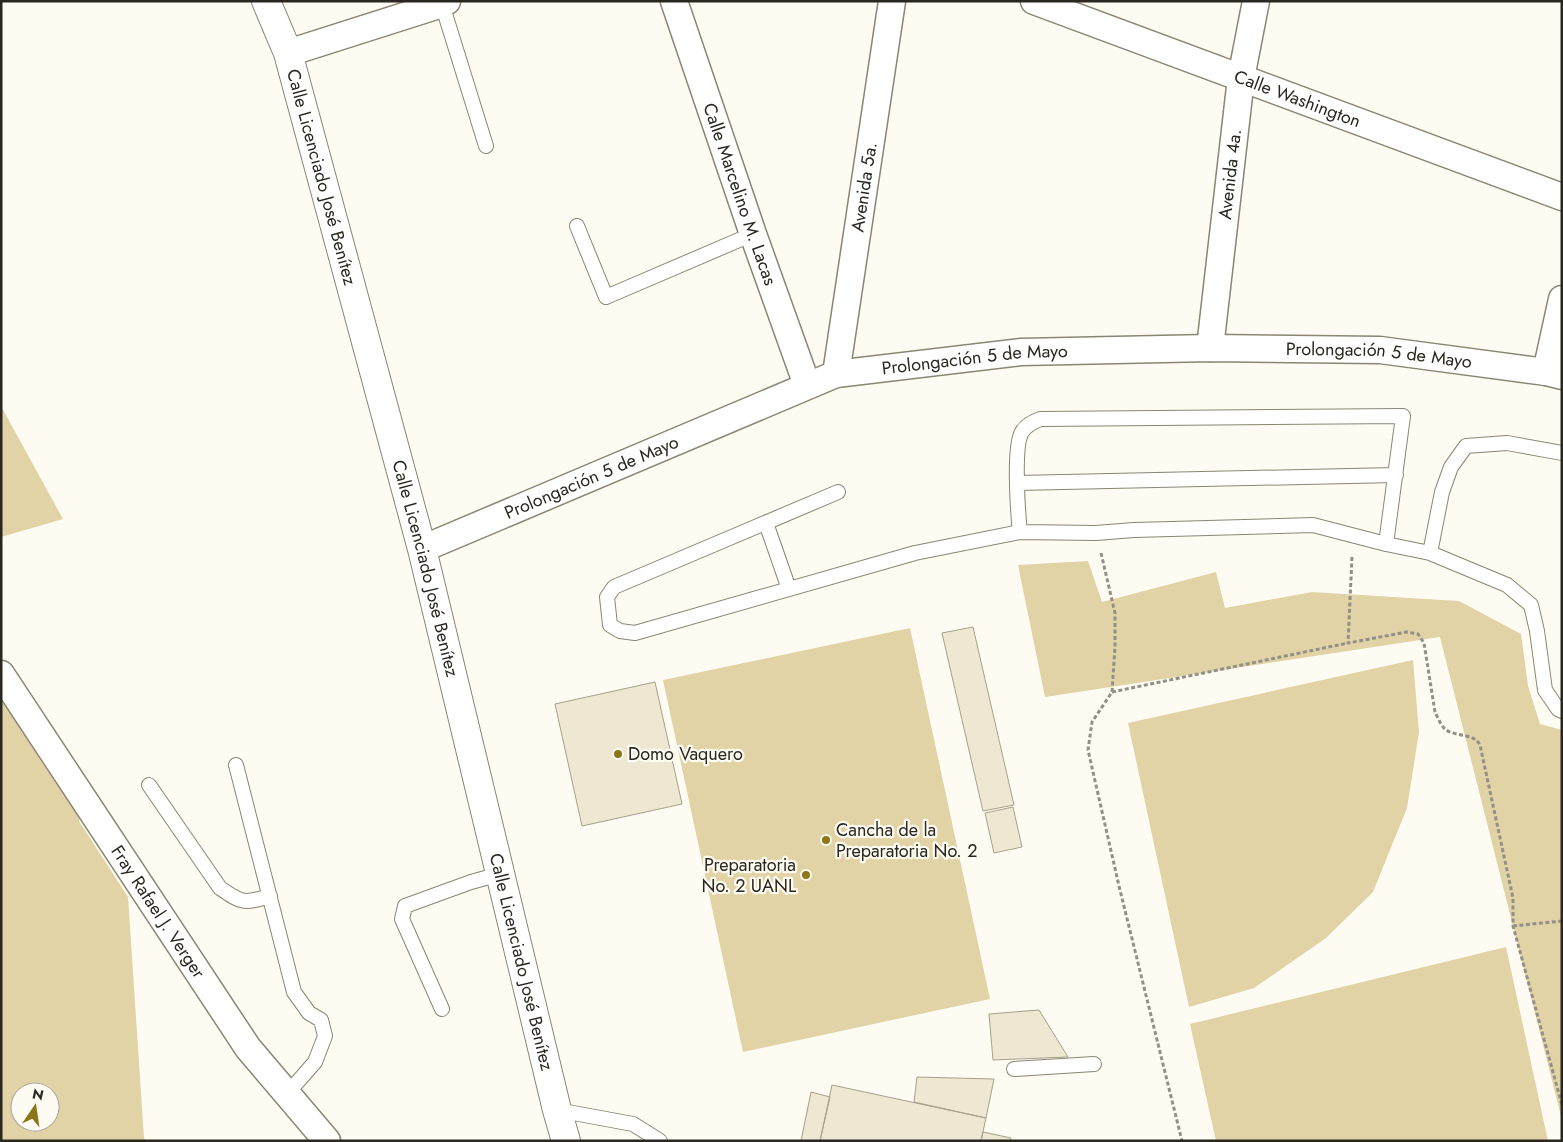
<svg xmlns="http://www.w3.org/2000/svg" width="1563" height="1142" font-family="Jost,sans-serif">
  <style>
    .green { fill: #e1d3a6; fill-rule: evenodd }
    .building { fill: #eee7d1; stroke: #a6a08b }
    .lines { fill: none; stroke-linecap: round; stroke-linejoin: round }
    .lane-casing { stroke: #8b8571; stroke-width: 16 }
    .street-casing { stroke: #8b8571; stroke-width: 29 }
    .secondary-casing { stroke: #8b8571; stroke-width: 30 }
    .path { stroke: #929087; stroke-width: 3; stroke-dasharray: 4 2.5; stroke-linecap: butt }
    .lane { stroke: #fff; stroke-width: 14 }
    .street { stroke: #fff; stroke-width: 26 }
    .secondary { stroke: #fff; stroke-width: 28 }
    .poi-dot { fill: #8d751a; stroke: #fefbf2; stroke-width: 2 }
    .labels { text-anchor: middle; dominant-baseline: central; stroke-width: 4.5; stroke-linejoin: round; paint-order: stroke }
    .street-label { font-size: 18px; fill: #29271f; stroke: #fefbf2 }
    .poi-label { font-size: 18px; fill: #29271f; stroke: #fefbf2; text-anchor: start }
  </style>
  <rect width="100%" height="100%" fill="#fefbf2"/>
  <path class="green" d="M1 406 63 519 1 537Z
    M1088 561 1102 602 1216 572 1225 608 1312 592 1459 601 1521 634 1528 686 1540 724 1562 730V1120L1440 637 1045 697 1018 565Z
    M910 628 990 999 743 1052 663 680Z
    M1413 660 1419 732 1407 808 1373 892 1326 938 1254 988 1189 1007 1128 723Z
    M1 700 79 818V821L128 897 144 1138 146 1141H1ZM20 1092H50V1122H20Z
    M1506 947 1548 1141H1216L1190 1024Z"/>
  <path class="building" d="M973 627 1014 805 983 811 942 633Z
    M655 682 682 804 582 826 555 704Z
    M1013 807 1022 847 994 853 985 813Z
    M1039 1010 1068 1057 993 1060 989 1014Z
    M917 1077 994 1079 986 1118 914 1102Z
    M832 1085 986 1118 981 1141H820Z
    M811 1092 830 1097 820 1141H801Z
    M983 1132 1011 1138V1141H981Z"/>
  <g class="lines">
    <defs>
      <path id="lane" d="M442 4 486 146
        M577 226 606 297 753 234
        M1017 483 1396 475
        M838 492 614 587 607 597 610 625 620 631 635 633 915 553 1020 532
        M766 523 789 589
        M1386 544 1403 416 1040 419C1033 422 1026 425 1022 432 1013 446 1018 514 1020 532L1096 533 1134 530 1313 525 1386 544 1430 553 1507 585 1531 605 1537 631 1545 690 1558 709 1562 711
        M1430 553 1442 492 1451 467 1466 446 1507 443 1562 453
        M236 765 294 992 309 1013 321 1020 325 1036 315 1062 287 1094
        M149 785 220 888C242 903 243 904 270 896
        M442 1009 402 919 405 906 471 882 500 874
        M1014 1069 1094 1064
        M557 1110 633 1124 660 1141"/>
      <g id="street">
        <path id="s1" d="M674 1 753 234 807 385"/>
        <path id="s2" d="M1034 1 1562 197"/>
        <path d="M288 53 442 4 447 1"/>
        <path id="s3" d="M1210 348 1241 78 1256 1"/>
        <path d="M1546 372 1562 299"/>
        <path id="s4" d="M836 374 892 1"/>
        <path id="s5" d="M422 549 836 374 1021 352 1210 348 1380 350 1546 372 1562 376"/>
        <path id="s6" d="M1 674 248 1048 327 1141"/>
      </g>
      <g id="secondary">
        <path id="s7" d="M266 1 288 53 422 549 557 1110 566 1141"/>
      </g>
    </defs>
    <use href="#lane" class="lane-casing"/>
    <use href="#street" class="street-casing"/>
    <use href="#secondary" class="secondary-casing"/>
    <path class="path" d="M1101 553 1115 613V647L1112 692 1092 722 1088 750 1119 886 1182 1141
      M1352 557 1348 643 1407 632 1418 634 1424 643 1435 712C1438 718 1441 726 1446 730 1457 737 1474 733 1480 745L1513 898V926L1562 1105
      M1112 692 1348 643
      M1513 926 1562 921"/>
    <use href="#lane" class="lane"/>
    <use href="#street" class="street"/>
    <use href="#secondary" class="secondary"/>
  </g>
  <g class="poi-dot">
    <circle cx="618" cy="754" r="5"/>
    <circle cx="826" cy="840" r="5"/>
    <circle cx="806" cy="875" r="5"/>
  </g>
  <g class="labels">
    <g class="street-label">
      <text stroke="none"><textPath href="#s2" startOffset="281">Calle Washington</textPath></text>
      <text stroke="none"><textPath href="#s3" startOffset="175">Avenida 4a.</textPath></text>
      <text stroke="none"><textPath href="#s7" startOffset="185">Calle Licenciado José Benítez</textPath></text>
      <text stroke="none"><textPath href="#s4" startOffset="189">Avenida 5a.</textPath></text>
      <text stroke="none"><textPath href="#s1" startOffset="204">Calle Marcelino M. Lacas</textPath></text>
      <text stroke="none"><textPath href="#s5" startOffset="994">Prolongación 5 de Mayo</textPath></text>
      <text stroke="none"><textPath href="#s5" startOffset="589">Prolongación 5 de Mayo</textPath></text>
      <text stroke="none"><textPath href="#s5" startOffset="184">Prolongación 5 de Mayo</textPath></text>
      <text stroke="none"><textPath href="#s7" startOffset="590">Calle Licenciado José Benítez</textPath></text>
      <text stroke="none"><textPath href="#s6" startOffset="285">Fray Rafael J. Verger</textPath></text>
      <text stroke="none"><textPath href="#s7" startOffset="995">Calle Licenciado José Benítez</textPath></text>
    </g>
    <g class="poi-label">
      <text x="628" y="754">Domo Vaquero</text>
      <text x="836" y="830">Cancha de la<tspan x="836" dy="21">Preparatoria No. 2</tspan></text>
      <text x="796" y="865" text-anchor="end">Preparatoria<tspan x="796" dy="21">No. 2 UANL</tspan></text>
    </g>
  </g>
  <rect width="1563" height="1142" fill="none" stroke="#29271f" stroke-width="5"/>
  <g transform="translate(35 1107) rotate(13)"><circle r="24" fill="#fefbf2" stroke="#a9a69e"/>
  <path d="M0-4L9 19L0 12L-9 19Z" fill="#8d751a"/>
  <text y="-8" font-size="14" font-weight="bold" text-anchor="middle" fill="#29271f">N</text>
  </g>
</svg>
